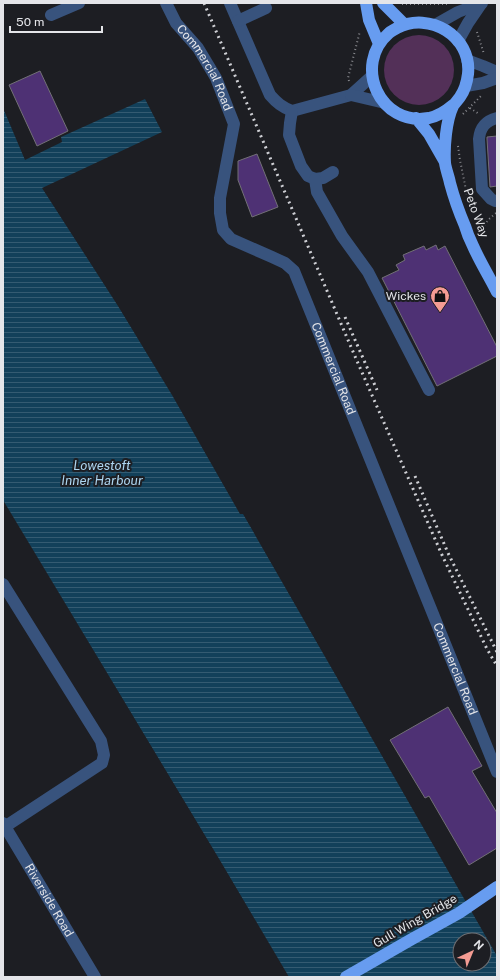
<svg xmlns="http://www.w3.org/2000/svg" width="500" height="980" font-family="'Public Sans',sans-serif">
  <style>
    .grass { fill: #533058 }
    .water { fill: url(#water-rules); fill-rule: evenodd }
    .building { fill: #4e3174; stroke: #727076 }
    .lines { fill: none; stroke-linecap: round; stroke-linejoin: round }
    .path { stroke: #88898e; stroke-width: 2; stroke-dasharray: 1 3; stroke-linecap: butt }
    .minor { stroke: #38537d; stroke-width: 12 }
    .highway { stroke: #679cf0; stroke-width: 12 }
    .rail { stroke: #cecfd4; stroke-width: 3; stroke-dasharray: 2 4; stroke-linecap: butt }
    .labels { text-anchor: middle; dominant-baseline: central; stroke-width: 4; stroke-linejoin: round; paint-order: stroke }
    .street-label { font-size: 12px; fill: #e4e5e9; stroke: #1d1e23 }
    .poi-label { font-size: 12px; fill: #e4e5e9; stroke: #1d1e23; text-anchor: end }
    .water-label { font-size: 13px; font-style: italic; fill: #add5f0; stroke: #1d1e23 }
  </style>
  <defs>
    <pattern id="water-rules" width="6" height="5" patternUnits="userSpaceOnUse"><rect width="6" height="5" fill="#12405a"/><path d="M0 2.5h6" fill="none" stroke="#345b72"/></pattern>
  </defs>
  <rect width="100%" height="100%" fill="#1d1e23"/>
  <path class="grass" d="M384 70a35 35 0 1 1 70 0a35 35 0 1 1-70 0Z"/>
  <path class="water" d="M145 99 162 132 42 188 118 306 172 395 240 514H243L497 956V977H289L218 857 3 500V108L25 160 62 142 61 137ZM460 940H484V964H460Z"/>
  <path class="building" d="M40 71 68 131 37 146 9 85Z
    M497 136V186L490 187 487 139V137Z
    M257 154 278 207 252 217 238 180V161Z
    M436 245 438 250 445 246 497 347V356L437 386 382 278 399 270 396 265 405 260 403 255 424 246 426 250Z
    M448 707 482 766 472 771 497 813V848L469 865 429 796 425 798 390 740Z"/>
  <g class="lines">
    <path class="path" d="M402 4H447
      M477 32 484 54
      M349 81 348 78 360 31
      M470 108 479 114
      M463 114 481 96
      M458 146 460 160 467 195
      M480 232 488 220 496 213"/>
    <g class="minor">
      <path id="s1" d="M166 3 176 23 198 48 216 78 234 124 220 198V213L223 230 231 239 272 257 285 263 294 271 497 772"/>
      <path d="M230 3 270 95C277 103 282 107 292 111L351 95 372 76"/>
      <path d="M51 15 79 3"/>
      <path d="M238 21 266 8"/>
      <path d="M435 25 458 12 482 3"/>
      <path d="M458 41 468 23 481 4"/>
      <path d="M467 60 483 66 497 72"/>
      <path d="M466 86 483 83 497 78"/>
      <path d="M351 95 385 103"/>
      <path d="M292 111 290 123 289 135 301 166 308 176 315 179 323 178 333 172"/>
      <path d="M497 118C485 121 480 128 479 139L482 189 491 199 495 201H497"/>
      <path d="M315 179 317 192 342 236 368 272 429 390"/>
      <path d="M3 584 101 741 104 755 102 763 3 828"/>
      <path id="s2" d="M3 823 95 977"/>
    </g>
    <path class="highway" d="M366 3 369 20 379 44
      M383 3 404 24
      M453 105C446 111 438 116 429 118 380 127 352 65 389 33 391 31 394 30 397 28 429 11 472 36 468 74 467 82 465 90 460 97 458 100 455 103 453 106 446 121 444 147 445 163 446 170 449 177 450 183 454 198 459 212 465 226 467 233 470 240 473 246 480 262 489 276 497 292
      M416 118 429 134 445 162
      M346 977 412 939 459 913 497 887"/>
    <path class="rail" d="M204 3 357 361 442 555 487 649 497 666
      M345 317 377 390
      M415 476 448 553 497 652"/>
  </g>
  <defs>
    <symbol id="shop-pin" viewBox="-11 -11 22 30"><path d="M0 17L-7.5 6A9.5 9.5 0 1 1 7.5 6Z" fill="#f59c93" stroke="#1d1e23"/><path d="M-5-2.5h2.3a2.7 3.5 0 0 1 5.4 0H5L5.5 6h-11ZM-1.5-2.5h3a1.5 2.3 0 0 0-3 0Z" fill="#111"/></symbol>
  </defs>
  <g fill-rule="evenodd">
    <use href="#shop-pin" x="429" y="285" width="22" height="30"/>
  </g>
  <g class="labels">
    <g class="street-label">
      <text stroke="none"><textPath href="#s1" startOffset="76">Commercial Road</textPath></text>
      <text transform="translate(476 213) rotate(70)">Peto Way</text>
      <text stroke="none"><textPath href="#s1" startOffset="436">Commercial Road</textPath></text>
      <text stroke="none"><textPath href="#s1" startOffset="760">Commercial Road</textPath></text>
      <text stroke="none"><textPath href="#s2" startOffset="90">Riverside Road</textPath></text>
      <text transform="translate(415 921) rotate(-30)">Gull Wing Bridge</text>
    </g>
    <g class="poi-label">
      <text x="426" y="296">Wickes</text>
    </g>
    <g class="water-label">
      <text x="102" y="465">Lowestoft<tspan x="102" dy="15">Inner Harbour</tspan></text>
    </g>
  </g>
  <rect width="500" height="980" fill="none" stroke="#e4e5e9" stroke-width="8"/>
  <g transform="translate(472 952) rotate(44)"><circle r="19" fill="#1d1e23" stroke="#6d6e72"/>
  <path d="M0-3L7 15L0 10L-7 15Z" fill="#f59c93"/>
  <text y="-6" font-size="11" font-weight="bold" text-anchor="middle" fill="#e4e5e9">N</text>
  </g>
  <path d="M10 26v6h92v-6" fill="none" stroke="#e4e5e9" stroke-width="2"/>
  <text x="16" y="26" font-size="12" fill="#e4e5e9" stroke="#1d1e23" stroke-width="3" paint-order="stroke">50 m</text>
</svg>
